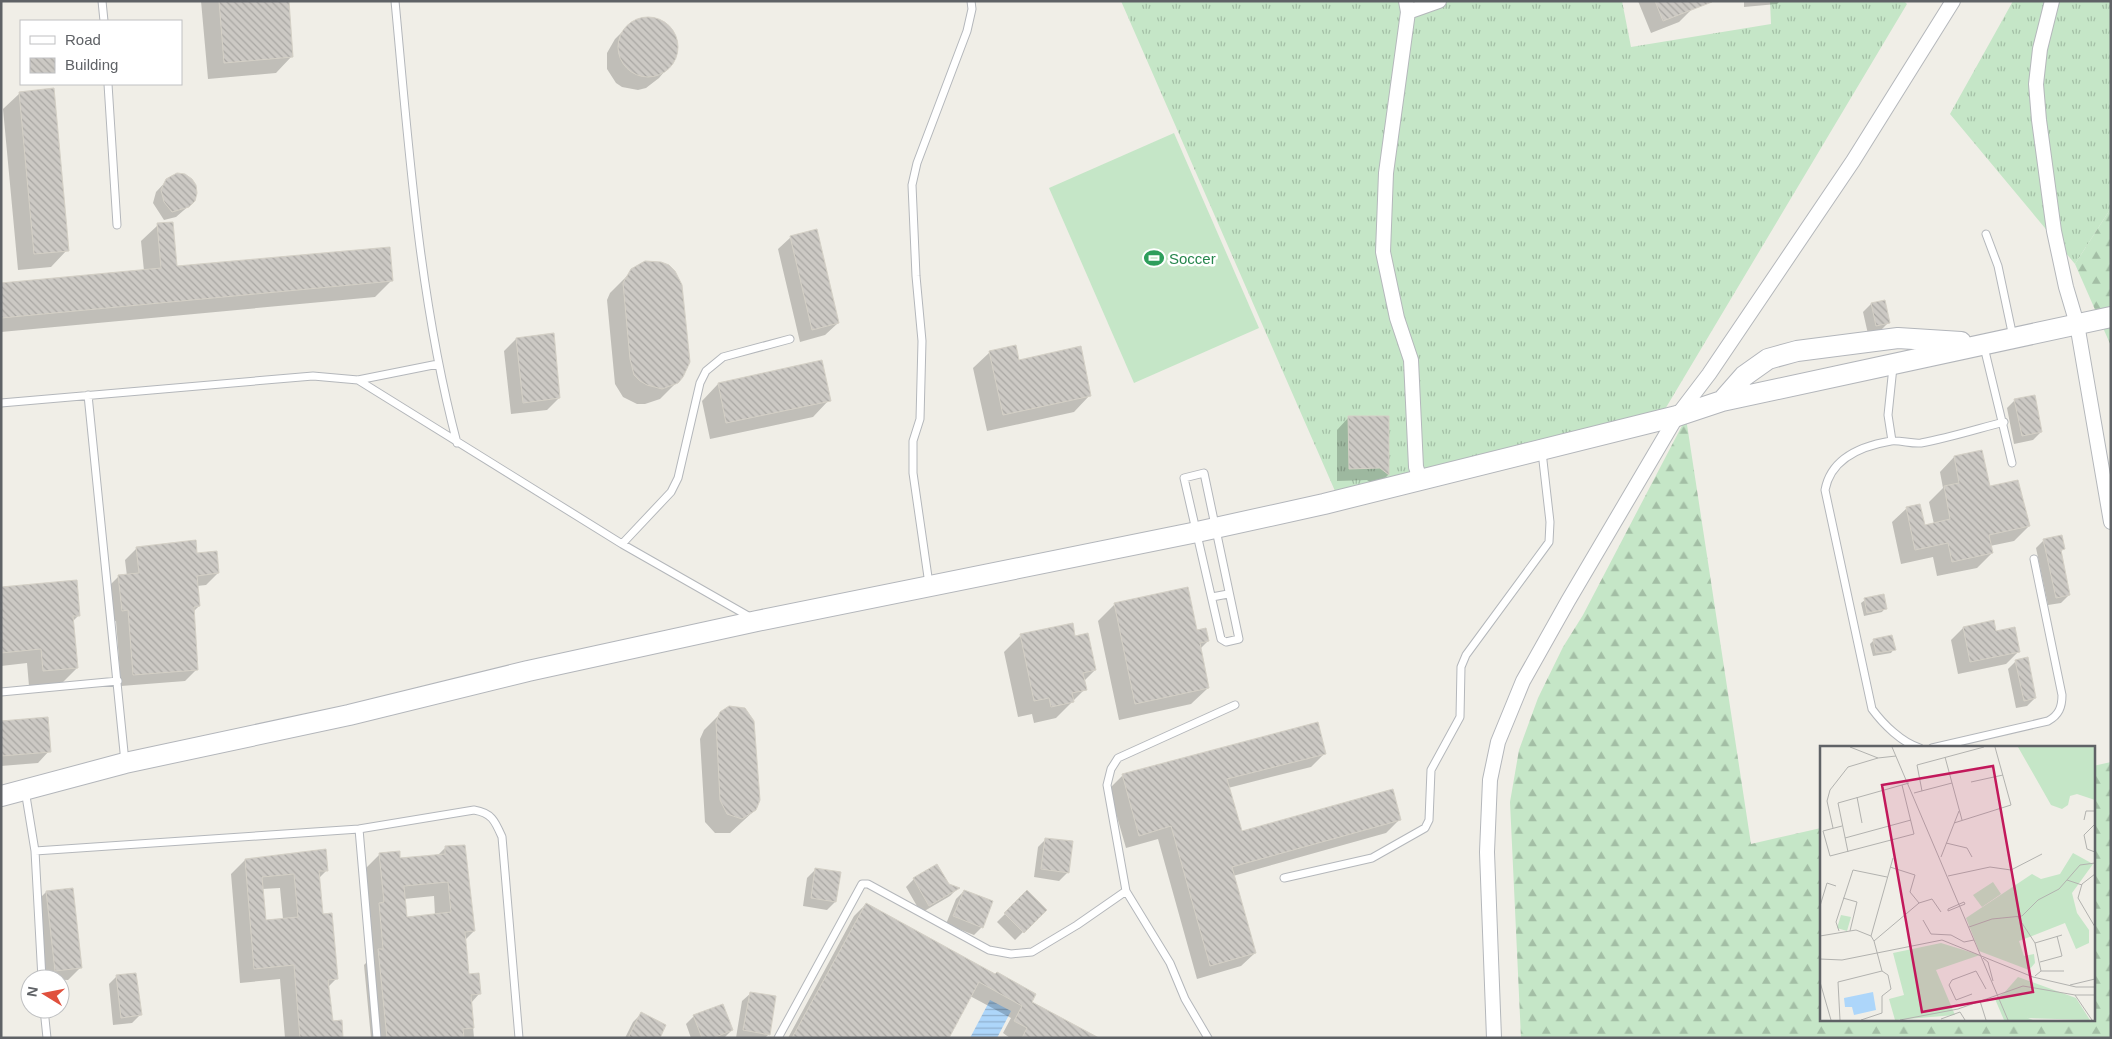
<svg xmlns="http://www.w3.org/2000/svg" width="2112" height="1039" font-family="Helvetica,sans-serif">
  <style>
    .grass { fill: url(#grass-tufts) }
    .forest { fill: url(#forest-firs) }
    .pitch { fill: #c5e6c7 }
    .water { fill: url(#water-rules) }
    .shadow { fill: #0003; fill-rule: evenodd }
    .building { fill: url(#building-back-hatch); stroke: #d4d0c6; fill-rule: evenodd }
    .lines { fill: none; stroke-linecap: round; stroke-linejoin: round }
    .lane-casing { stroke: #b4b7bb; stroke-width: 9 }
    .street-casing { stroke: #b4b7bb; stroke-width: 16 }
    .secondary-casing { stroke: #b3b6bb; stroke-width: 22 }
    .lane { stroke: #fff; stroke-width: 7 }
    .street { stroke: #fff; stroke-width: 14 }
    .secondary { stroke: #fff; stroke-width: 20 }
    .labels { text-anchor: middle; dominant-baseline: central; stroke-width: 5; stroke-linejoin: round; paint-order: stroke }
    .leisure-label { font-size: 15px; fill: #27864d; stroke: #fff; text-anchor: start }
    .inset-road { fill: none; stroke: #b2b2af; stroke-width: 1 }
    .view { fill: #c2185b; fill-opacity: 0.15; stroke: #c2185b; stroke-width: 2.5 }
    .inset-edge { fill: none; stroke: #5f6266; stroke-width: 2.5 }
  </style>
  <defs>
    <pattern id="grass-tufts" width="24" height="20" patternUnits="userSpaceOnUse" patternTransform="scale(1.25)"><rect width="24" height="20" fill="#c5e6c7"/><path d="M3 7l-1-3M5 7V3M7 7l1-3M15 17l-1-3M17 17v-4M19 17l1-3" fill="none" stroke="#a3bea5"/></pattern>
    <pattern id="forest-firs" width="22" height="20" patternUnits="userSpaceOnUse" patternTransform="scale(1.25)"><rect width="22" height="20" fill="#c5e6c7"/><path d="M5 1l3.5 6h-7zM16 11l3.5 6h-7z" fill="#a3bea5"/></pattern>
    <pattern id="water-rules" width="6" height="5" patternUnits="userSpaceOnUse" patternTransform="scale(1.25)"><rect width="6" height="5" fill="#add6fa"/><path d="M0 2.5h6" fill="none" stroke="#90b1ce"/></pattern>
    <pattern id="building-back-hatch" width="6" height="6" patternUnits="userSpaceOnUse" patternTransform="scale(1.25)"><rect width="6" height="6" fill="#ccc9c4"/><path d="M-1 5l2 2M0 0l6 6M5-1l2 2" fill="none" stroke="#a9a7a3"/></pattern>
  </defs>
  <rect width="100%" height="100%" fill="#f0eee7"/>
  <path class="grass" d="M1121 1H1622L1631 47 1771 24 1770 1H1904L1907 4 1655 426 1335 491Z
    M2013 1H2111V208L2075 264 1950 114Z"/>
  <path class="forest" d="M2111 208V346L2075 264Z
    M1686 418 1751 844 1821 828V1020H2093V766L2111 762V1038H1521L1510 802 1519 750 1538 698 1563 647 1583 615Z"/>
  <path class="pitch" d="M1174 133 1259 328 1134 383 1049 188Z"/>
  <path class="water" d="M990 1000 1011 1011 997 1038H970Z"/>
  <path class="shadow" d="M201 1H287L292 56 276 73 208 79Z
    M1638 1H1688L1691 10 1679 22 1651 33Z
    M1744 1H1780L1777 4 1744 7Z
    M650 18 665 23 671 28 677 43 675 59 659 78 646 88 638 90 622 87 616 83 607 69V53L615 39 628 26 642 19Z
    M20 93 67 250 51 267 18 270 3 109Z
    M170 177 191 204 176 217 164 220 153 203 156 192Z
    M158 225 176 268 391 281 375 297 1 332V284L144 271 141 241Z
    M791 237 838 323 825 335 800 342 778 249Z
    M655 262 677 382 660 399 645 404H637L623 397 615 384 607 300 610 293 638 265Z
    M1871 304 1888 323 1880 331 1868 334 1863 312Z
    M516 339 559 398 547 410 511 414 504 351Z
    M990 352 1018 361 1090 395 1074 412 987 431 973 368Z
    M718 384 829 400 813 417 710 439 702 401Z
    M2015 400 2041 432 2033 440 2014 444 2007 408Z
    M1349 417H1388V475L1376 487 1367 480 1337 481V430Z
    M1954 457 2029 526 2014 541 1990 546 1992 553 1977 568 1937 576 1933 557 1901 564 1892 522 1907 508 1924 526 1934 524 1929 502 1943 488 1940 472Z
    M2044 540 2064 549 2060 552 2069 595 2061 603 2048 605 2036 548Z
    M137 548 218 573 206 585 197 586 199 606 193 612 197 669 185 681 121 686 116 621 111 622 107 588 119 576H127L125 560Z
    M1 588 79 615 73 621 77 668 62 683 29 686 27 663 1 666Z
    M1865 600 1885 608 1882 612 1864 616 1861 603Z
    M1115 604 1196 632 1208 641 1200 649 1208 688 1191 704 1119 720 1098 621Z
    M1963 628 1995 632 2019 651 2006 664 1958 674 1951 640Z
    M1021 635 1075 637 1095 670 1084 681 1085 689 1056 718 1034 723 1032 714 1018 717 1004 652Z
    M1874 640 1894 649 1891 653 1873 656 1870 644Z
    M2016 661 2035 698 2027 706 2016 708 2008 669Z
    M721 713 755 810 730 833H715L705 822 700 739 704 730Z
    M1 722 49 751 38 763 1 766Z
    M1324 754 1311 767 1228 788 1241 833 1400 819 1386 833 1233 876 1255 953 1241 966 1197 979 1158 839 1126 848 1109 789 1123 775Z
    M1046 839 1068 872 1059 881 1034 877 1038 847Z
    M445 848 474 931 465 940 468 975 479 994 471 1003 474 1038H371L364 965 368 961 365 869 380 854 399 860 437 856ZM434 896 435 915 406 918 404 899Z
    M245 860 327 870 318 879 322 916 337 978 328 987 331 1022 342 1038H285L280 979 240 983 231 874ZM280 888 283 919 265 921 262 889Z
    M815 870 835 902 827 910 803 906 807 878Z
    M914 879 948 885 958 888 950 896 921 913 906 887Z
    M964 891 982 927 974 935 946 924 956 899Z
    M46 892 81 967 68 980 42 979 34 904Z
    M1027 892 1045 910 1015 940 997 922Z
    M866 904 1031 1002 1097 1038H1010L1003 1033 1011 1018 970 996 947 1038H788L854 916Z
    M117 976 140 1015 132 1023 113 1025 109 984Z
    M751 993 769 1034 765 1038H736L742 1001Z
    M641 1014 658 1038H625L633 1022Z
    M694 1016 732 1030 724 1038H691L686 1024Z"/>
  <path class="building" d="M219 1H289L293 57 224 63Z
    M1655 1H1712V2L1663 21Z
    M618 47a30 30 0 1 1 60 0a30 30 0 1 1-60 0Z
    M54 88 69 251 34 254 19 92Z
    M177 173 185 174 192 179 196 185 197 193 195 201 189 207 172 212 164 202 161 190 166 179Z
    M173 222 177 266 390 247 393 281 1 318V283L161 268 157 223Z
    M817 229 839 323 812 330 790 236Z
    M645 261 661 262 669 265 675 271 682 285 690 362 683 377 678 383 662 389 647 385 640 381 634 375 630 359 623 283 631 269Z
    M1885 300 1890 323 1876 326 1871 303Z
    M554 333 560 398 523 403 516 338Z
    M1016 345 1019 360 1081 346 1091 396 1003 415 989 351Z
    M822 360 831 401 726 423 718 383Z
    M2035 395 2042 432 2022 436 2014 399Z
    M1348 416H1389V475L1380 468 1349 469Z
    M1982 450 1990 486 2018 480 2030 526 1989 535 1993 553 1952 562 1948 543 1915 550 1906 507 1920 504 1925 525 1950 519 1944 486 1959 483 1954 456Z
    M2062 535 2065 549 2061 550 2070 595 2056 598 2043 539Z
    M196 540 197 553 217 551 219 573 197 576 200 606 194 607 198 670 133 675 128 610 122 611 118 575 139 573 136 547Z
    M77 580 80 616H73L78 668 43 671 41 649 1 653V587Z
    M1188 587 1197 630 1206 628 1209 641 1200 643 1209 688 1135 704 1114 603Z
    M1884 594 1887 609 1867 613 1864 598Z
    M1994 620 1996 631 2015 627 2020 652 1970 662 1963 627Z
    M1073 623 1075 636 1088 633 1096 670 1083 673 1087 690 1072 693 1074 702 1051 707 1049 698 1034 701 1020 634Z
    M1892 635 1896 650 1876 653 1873 639Z
    M2028 657 2036 698 2024 701 2015 660Z
    M729 706 745 708 754 721 760 800 756 810 742 819 727 814 720 800 716 722 720 712Z
    M48 717 51 752 1 756V721Z
    M1318 722 1326 754 1227 779 1242 831 1393 789 1401 820 1232 867 1256 953 1210 966 1171 826 1139 836 1122 774Z
    M1045 838 1073 841 1069 873 1041 869Z
    M465 845 475 931 465 932 469 974 479 973 481 994 471 995 474 1028 463 1029 464 1038H387L378 949H383L379 903 384 902 379 853 400 851V858L445 854V846ZM448 882 451 912 407 917 404 886Z
    M326 849 328 871H319L323 914 332 913 338 979 328 980 333 1021 342 1020 343 1038H300L294 965 254 969 245 859ZM294 874 298 917 266 920 262 877Z
    M937 864 949 884 960 888 929 906 913 878Z
    M815 868 841 872 836 902 811 898Z
    M73 888 82 968 55 971 46 891Z
    M964 890 993 901 983 928 953 916Z
    M1027 890 1047 910 1024 933 1004 913Z
    M866 903 995 974 997 972 1036 994 1032 1002 1099 1038H1022L1027 1028 1014 1021 1022 1006 979 982 949 1038H792Z
    M136 973 142 1015 121 1018 116 975Z
    M750 992 776 996 770 1035 743 1030Z
    M723 1004 733 1030 713 1038H702L693 1015Z
    M641 1012 666 1025 660 1038H628Z"/>
  <g class="lines">
    <defs>
      <path id="lane" d="M102 1 104 21
        M395 1C409 149 419 299 457 443
        M108 84 117 225
        M1986 234 1998 266 2013 337
        M1984 347 2012 463
        M358 380 622 544 750 617
        M88 395 125 762
        M1 403 313 376 358 380 438 364
        M1892 441 1888 415 1893 367
        M1204 473 1239 639 1226 642 1221 639 1184 478Z
        M622 544 671 492 678 478 700 383 706 371 723 357 790 339
        M929 584 913 473V441L920 419 922 341 916 276 912 185 917 163 967 31 972 9 971 1
        M1212 597 1228 594
        M1 692 118 681
        M1920 748C1902 743 1883 724 1872 709L1825 490C1831 458 1861 446 1891 441 1901 440 1911 444 1921 443 1949 438 1977 429 2004 422
        M1932 748 2048 721C2059 715 2062 707 2062 695L2034 559
        M25 790 35 851 42 979
        M359 829 377 1038
        M35 851 359 829 474 810C492 813 495 821 502 837L519 1038
        M1284 878 1372 858 1425 828 1429 820 1431 770 1460 717 1461 667 1466 655 1549 542 1550 522 1542 452
        M44 1009 47 1038
        M778 1038 862 884H868L989 950 1011 954 1032 952 1077 925 1126 891
        M1208 1038 1185 999 1170 963 1126 891 1107 785 1111 769 1118 758 1235 705"/>
      <path id="street" d="M1406 1 1408 12 1386 173 1383 252 1397 318 1411 360 1416 467 1420 479
        M2052 1 2040 49 2036 84 2039 120 2054 231 2066 287 2077 324 2111 522
        M1408 12 1439 1
        M1494 1038 1487 852 1490 780 1498 742 1523 681 1568 601 1677 416 1709 374 1853 161 1953 1"/>
      <path id="secondary" d="M1722 401 1744 376 1768 359 1797 351 1898 338 1961 342
        M1 796 125 763 349 715 528 671 757 621 1197 532 1324 504 1677 416 1722 401 2111 317"/>
    </defs>
    <use href="#lane" class="lane-casing"/>
    <use href="#street" class="street-casing"/>
    <use href="#secondary" class="secondary-casing"/>
    <use href="#lane" class="lane"/>
    <use href="#street" class="street"/>
    <use href="#secondary" class="secondary"/>
  </g>
  <defs>
    <symbol id="stadium-bare" viewBox="-9 -9 18 18"><path d="M0-5a6.5 5 0 1 0 0 10a6.5 5 0 1 0 0-10ZM-3.5-1.8h7v3.6h-7Z" fill="#2e9e5b" stroke="#fff" stroke-width="2.5" paint-order="stroke"/></symbol>
  </defs>
  <g fill-rule="evenodd">
    <use href="#stadium-bare" x="1140" y="244" width="28" height="28"/>
  </g>
  <g class="labels">
    <g class="leisure-label">
      <text x="1169" y="258">Soccer</text>
    </g>
  </g>
  <g transform="translate(1820 746)">
    <rect width="275" height="275" fill="#f0eee7"/>
    <path d="M253 107 273 118 252 147 257 167 269 184V197L256 203 245 177 199 195 204 210 214 208 215 217 209 224 159 205 146 172 212 128 221 133 240 128ZM198 231 256 252 270 274 208 272 194 251 184 247Z" fill="#c5e6c7"/>
    <path d="M198 1H275V54L257 48 250 50 248 59 242 63 231 59ZM121 197 160 209 116 224 135 269 75 274 69 253 84 249 73 207ZM184 247 203 252 208 272 213 274H184L175 253Z" fill="#c5e6c7"/>
    <path d="M173 136 181 148 162 161 153 149ZM21 169 31 171 27 185 17 182Z" fill="#c5e6c7"/>
    <path d="M53 246 56 264 34 269 32 261H25L24 252Z" fill="#add6fa"/>
    <path class="inset-road" d="M30 1 58 12 76 10M72 1 188 274M125 11 142 74M151 36 183 29M102 45 97 19 164 1M94 47 132 37M37 51 42 77M264 74 266 65H275M134 77 191 59 175 1M275 78 264 89 267 103 275 106M22 80 3 85 10 110 94 88 82 39M13 82 7 55 10 44 28 21 58 12M25 92 91 74M126 97 147 102 152 111M28 106 18 57 89 37M121 111 139 65M70 121 95 129 90 146 99 157M275 128 262 138 258 152 275 181M128 130 170 121 191 124 222 108M247 134 262 139M23 152 37 156 30 185M144 156 145 158 128 165V163ZM0 160 7 137 16 140M198 171 215 197 221 225M103 174 111 188 131 189 144 196 154 194M149 181 172 173 202 170 218 154 239 143 260 119 275 117M19 185 16 176 33 124 67 131M0 190 36 184 51 190 54 195 62 225 68 229 71 243 62 250V267L41 274M51 190 73 112M54 195 99 157 112 153 121 166M215 197 242 189M163 212 168 216 173 235M0 213 22 214 122 194 213 231 256 241H275M220 216 242 210 237 190M215 230 221 225H244M0 236 11 274M250 239 275 233M152 248 136 254 129 239 132 234 156 225 166 243M255 249 272 274M160 255 166 274M121 273 140 266 145 274M20 274 18 236 62 225M80 274 138 263 203 240 255 249H275"/>
    <path class="view" d="M173 20 213 246 102 266 62 39Z"/>
    <rect width="275" height="275" class="inset-edge"/>
  </g>
  <rect width="2112" height="1039" fill="none" stroke="#5f6266" stroke-width="5"/>
  <rect x="20" y="20" width="162" height="65" fill="#ffffff" stroke="#bfc0c2"/>
  <rect x="30" y="36" width="25" height="8" fill="#ffffff" stroke="#bfc0c2"/>
  <text x="65" y="45" font-size="15" fill="#5f6266">Road</text>
  <rect x="30" y="58" width="25" height="15" fill="url(#building-back-hatch)" stroke="#bfc0c2"/>
  <text x="65" y="70" font-size="15" fill="#5f6266">Building</text>
  <g transform="translate(45 994) rotate(280)"><circle r="24" fill="#ffffff" stroke="#bfc0c2"/>
  <path d="M0-4L9 19L0 12L-9 19Z" fill="#e0503d"/>
  <text y="-8" font-size="14" font-weight="bold" text-anchor="middle" fill="#5f6266">N</text>
  </g>
</svg>
